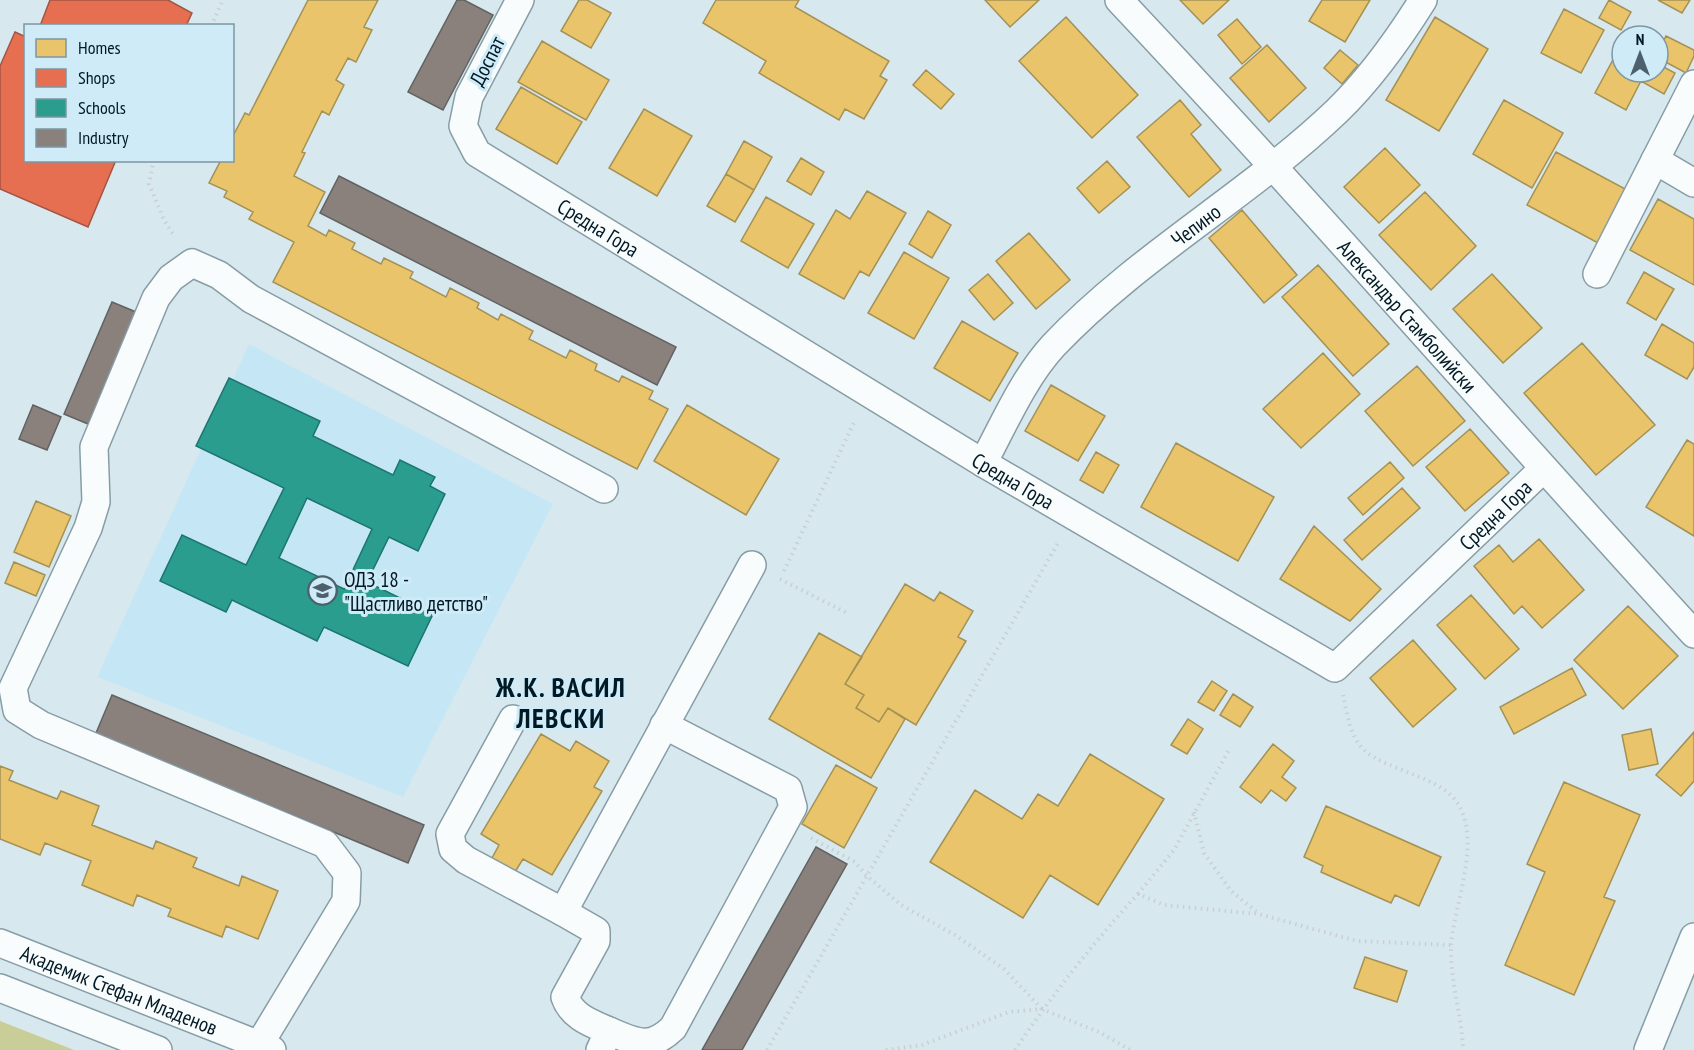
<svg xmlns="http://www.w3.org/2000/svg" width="1694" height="1050" font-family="'PT Sans Narrow',sans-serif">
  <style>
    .built { fill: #c5e7f5 }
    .green { fill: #c9cd97 }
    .homes { fill: #e9c46a; stroke: #a39155; stroke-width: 1.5 }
    .shops { fill: #e76f51; stroke: #a25544; stroke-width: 1.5 }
    .schools { fill: #2a9d8f; stroke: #1d756f; stroke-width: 1.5; fill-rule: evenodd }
    .industry { fill: #8a817c; stroke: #616262; stroke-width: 1.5 }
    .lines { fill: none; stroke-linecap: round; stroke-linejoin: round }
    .street-casing { stroke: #879da6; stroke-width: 30 }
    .path { stroke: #cacfd2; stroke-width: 4; stroke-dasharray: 1.5 4.5; stroke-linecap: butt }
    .street { stroke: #f9fcfd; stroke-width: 27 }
    .labels { text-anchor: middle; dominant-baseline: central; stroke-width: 6; stroke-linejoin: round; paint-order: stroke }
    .street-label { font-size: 21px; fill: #001924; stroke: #cfebf8 }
    .poi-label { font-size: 21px; fill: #001924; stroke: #cfebf8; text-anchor: start }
    .district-label { font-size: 27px; font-weight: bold; letter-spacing: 1.5px; fill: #001924; stroke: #cfebf8 }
  </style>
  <rect width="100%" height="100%" fill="#d8e8ef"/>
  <path class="built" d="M249 344 553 504 403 797 97 677Z"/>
  <path class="green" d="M0 1021 74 1050H0Z"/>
  <path class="homes" d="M308 0H378L364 27 372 30 356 62 348 58 336 80 344 85 329 115 322 111 302 152 305 153 294 176 325 192 308 226 326 236 329 230 355 243 352 249 381 264 384 258 413 272 410 278 446 297 450 288 479 303 477 308 498 320 501 314 533 331 529 339 566 358 570 350 597 364 595 370 619 382 622 376 653 391 649 399 668 409 637 469 273 282 294 242 249 219 253 212 224 197 227 191 209 183 221 160H232V138L245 113 249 115Z
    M579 0H587L611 13 591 48 561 31Z
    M716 0H799L795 7 889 61 880 76 887 80 864 119 845 109 839 120 759 73 766 61 703 23Z
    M985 0H1039L1010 27Z
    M1180 0H1229L1203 24Z
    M1322 0H1370L1345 42 1309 21Z
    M1609 0 1631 12 1621 30 1599 18Z
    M1658 0H1690L1682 13Z
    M1564 9 1604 30 1581 73 1541 53Z
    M1066 17 1138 95 1092 138 1019 61Z
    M1435 17 1488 49 1439 131 1386 100Z
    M1237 19 1261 47 1242 64 1218 35Z
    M1666 36 1694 50V56L1686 73 1658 58V52Z
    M542 41 609 80 586 120 518 82Z
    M1267 45 1306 88 1269 122 1230 78Z
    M1621 45 1622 72H1658V64L1675 73 1664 94 1641 81 1626 110 1595 93Z
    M1340 50 1358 65 1342 84 1324 68Z
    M926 70 954 94 941 109 913 85Z
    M521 87 582 122 557 164 496 129Z
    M1180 100 1201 125 1191 134 1221 170 1189 197 1137 137Z
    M1504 100 1563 133 1532 188 1473 154Z
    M644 109 692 136 657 196 609 168Z
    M744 141 772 157 754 190 726 174Z
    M1385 148 1420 185 1379 223 1344 187Z
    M1556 152 1629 191 1600 244 1527 205Z
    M801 158 824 172 811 195 787 181Z
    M1107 161 1130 187 1099 213 1077 188Z
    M726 174 754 190 735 222 707 206Z
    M867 191 906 213 869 276 860 271 844 299 799 274 836 210 850 219Z
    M1425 192 1476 246 1431 290 1379 235Z
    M766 197 814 224 788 268 741 241Z
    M1658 199 1694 219V285L1630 250Z
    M1242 210 1297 275 1264 303 1209 238Z
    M928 211 951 225 932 258 909 244Z
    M1029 233 1070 280 1036 309 996 261Z
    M904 252 949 278 914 339 868 313Z
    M1318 265 1389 344 1353 376 1282 297Z
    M1644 272 1674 289 1656 320 1627 303Z
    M988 274 1013 303 994 320 969 290Z
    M1492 274 1542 328 1503 363 1453 309Z
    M962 321 1018 353 990 401 934 368Z
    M1662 324 1694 343V367L1687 379 1645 355Z
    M1582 343 1655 425 1596 475 1524 393Z
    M1323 353 1360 394 1301 448 1263 409Z
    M1417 366 1465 421 1413 466 1365 411Z
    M1051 385 1105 416 1078 461 1025 431Z
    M687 405 779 459 746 515 654 461Z
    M1470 429 1509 473 1465 511 1426 467Z
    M1687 440 1694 444V536L1646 507Z
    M1176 443 1274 497 1238 561 1141 507Z
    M1096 452 1119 465 1103 493 1080 480Z
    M1390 462 1404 478 1363 515 1348 498Z
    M1402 488 1420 508 1362 560 1344 540Z
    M36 501 71 516 49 567 14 552Z
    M1314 526 1381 589 1350 621 1280 579Z
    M1539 539 1584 590 1542 628 1522 606 1514 614 1474 566 1499 545 1513 562Z
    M14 562 45 575 36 596 5 583Z
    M905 584 934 601 940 592 973 611 958 637 966 641 916 725 888 708 879 722 856 708 864 695 845 684Z
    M1471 595 1519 649 1485 679 1437 625Z
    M1628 606 1678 656 1623 709 1574 660Z
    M819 633 862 657 845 684 864 695 856 708 879 722 888 708 905 719 871 778 769 719Z
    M1413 640 1456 689 1413 727 1370 678Z
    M1572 668 1586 695 1514 734 1500 707Z
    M1212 681 1227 691 1214 711 1198 702Z
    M1233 694 1253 707 1240 727 1220 715Z
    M1188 719 1203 729 1187 754 1171 745Z
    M1651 729 1658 764 1629 770 1622 735Z
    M1694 732V781L1681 796 1656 775Z
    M541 734 570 751 576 741 609 761 594 787 602 791 552 875 523 859 515 872 492 858 499 845 481 834Z
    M1273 744 1294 761 1282 777 1296 788 1286 801 1271 790 1261 803 1240 787Z
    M1090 754 1164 799 1098 905 1050 875 1023 918 930 862 975 790 1022 819 1038 794 1058 806Z
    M836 765 877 788 844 848 802 824Z
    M0 766 13 771 9 780 57 799 61 791 99 806 92 825 153 849 156 841 197 858 193 867 239 886 242 876 278 891 258 939 226 926 222 937 168 916 171 909 137 895 133 906 82 885 91 861 45 843 40 855 0 839Z
    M1564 782 1640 815 1604 897 1615 901 1574 995 1505 965 1545 872 1527 864Z
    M1326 806 1441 857 1419 906 1395 895 1391 903 1321 872 1323 866 1304 857Z
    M1365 957 1407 971 1397 1002 1354 988Z"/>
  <path class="shops" d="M50 0H168L192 13 186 26H40Z
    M15 32 26 37V160H116L88 227 0 189V66Z"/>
  <path class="schools" d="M229 378 320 421 313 436 393 475 400 460 435 477 430 486 445 494 418 551 389 537 367 582 433 614 408 666 324 627 317 641 232 600 226 612 160 581 182 535 246 565 284 488 196 446ZM307 498 372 529 344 589 279 558Z"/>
  <path class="industry" d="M457 0H464L493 15 443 110 408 92Z
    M339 176 676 347 657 385 320 213Z
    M112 302 136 312 88 424 64 414Z
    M33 405 61 417 47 450 19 439Z
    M112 695 424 825 408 863 96 733Z
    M816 847 847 864 742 1050H702Z"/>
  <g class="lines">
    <defs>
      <g id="street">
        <path id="s1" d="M520 0 469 97 463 126 477 153 983 463 1335 668 1543 469"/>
        <path id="s2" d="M1119 0C1315 208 1501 423 1694 634"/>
        <path d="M1655 160 1694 183"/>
        <path d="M1597 274 1694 84"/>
        <path id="s3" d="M983 463C1004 424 1023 379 1053 346 1138 256 1248 196 1337 111 1371 78 1398 40 1423 0"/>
        <path d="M513 719 450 834 453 849 466 860 563 912"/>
        <path id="s4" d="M0 943 272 1050"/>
        <path d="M0 988 158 1050"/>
        <path d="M609 1031C637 1043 650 1050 673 1028L793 807 788 789 664 725"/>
        <path d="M259 1045 346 901 347 873 325 844 41 725 17 710 13 688 88 528 96 502 94 447 156 298 171 278 192 263 219 275 251 299 604 489"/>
        <path d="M600 1050 609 1031C591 1023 572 1017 565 997L596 941V931L563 912 752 565"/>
        <path d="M1648 1050 1694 937"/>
      </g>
    </defs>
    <use href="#street" class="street-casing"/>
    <path class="path" d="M211 26 223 0
      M154 160 149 184 164 220 175 237
      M784 571 855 420
      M780 579 849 614
      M1343 695C1347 713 1350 737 1364 750 1387 771 1441 776 1458 804 1482 842 1454 904 1451 946 1450 982 1462 1015 1463 1050
      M1194 812 1204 853 1231 891 1258 913
      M811 838 855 862 867 876 901 905 955 935 1004 969 1042 1009
      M1138 894 1174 850 1229 750
      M767 1050 1058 543
      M886 1050 922 1045 1009 1012 1042 1009 1099 1032 1130 1050
      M1015 1050C1052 995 1093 943 1138 894L1164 905 1259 914 1357 941 1451 945"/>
    <use href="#street" class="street"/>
  </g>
  <defs>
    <symbol id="school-ring" viewBox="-11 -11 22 22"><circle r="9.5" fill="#cfebf8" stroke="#4c616b" stroke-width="1.5"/><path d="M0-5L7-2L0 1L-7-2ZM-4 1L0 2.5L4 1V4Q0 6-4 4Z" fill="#4c616b"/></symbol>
  </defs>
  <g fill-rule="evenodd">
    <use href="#school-ring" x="306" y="574" width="33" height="33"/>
  </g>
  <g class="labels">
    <g class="street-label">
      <text transform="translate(487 61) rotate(-63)">Доспат</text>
      <text stroke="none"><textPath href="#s3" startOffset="324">Чепино</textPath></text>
      <text stroke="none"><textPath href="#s1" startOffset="312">Средна Гора</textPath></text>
      <text stroke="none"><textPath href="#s2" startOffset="428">Александър Стамболийски</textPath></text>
      <text stroke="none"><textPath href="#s1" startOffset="798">Средна Гора</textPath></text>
      <text stroke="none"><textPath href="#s1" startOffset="1392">Средна Гора</textPath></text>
      <text stroke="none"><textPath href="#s4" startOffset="128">Академик Стефан Младенов</textPath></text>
    </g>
    <g class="poi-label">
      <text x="344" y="579">ОДЗ 18 -<tspan x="344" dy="24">"Щастливо детство"</tspan></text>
    </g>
    <g class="district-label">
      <text x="561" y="687">Ж.К. ВАСИЛ<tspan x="561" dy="31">ЛЕВСКИ</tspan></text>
    </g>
  </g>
  <rect x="24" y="24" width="210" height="138" fill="#cfebf8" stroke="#7c97a3" stroke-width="1.5"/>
  <rect x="36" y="39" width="30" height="18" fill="#e9c46a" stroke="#7c97a3" stroke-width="1.5"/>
  <text x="78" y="54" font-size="18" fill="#001924">Homes</text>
  <rect x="36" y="69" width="30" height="18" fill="#e76f51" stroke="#7c97a3" stroke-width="1.5"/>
  <text x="78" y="84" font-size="18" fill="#001924">Shops</text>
  <rect x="36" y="99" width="30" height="18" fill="#2a9d8f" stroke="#7c97a3" stroke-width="1.5"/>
  <text x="78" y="114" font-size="18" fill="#001924">Schools</text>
  <rect x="36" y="129" width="30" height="18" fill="#8a817c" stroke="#7c97a3" stroke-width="1.5"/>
  <text x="78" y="144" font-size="18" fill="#001924">Industry</text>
  <g transform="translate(1640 54)"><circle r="28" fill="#cfebf8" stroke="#7c97a3" stroke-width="1.5"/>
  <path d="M0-4.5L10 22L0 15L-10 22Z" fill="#4c616b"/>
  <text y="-9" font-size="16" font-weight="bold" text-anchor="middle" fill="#001924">N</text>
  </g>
</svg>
